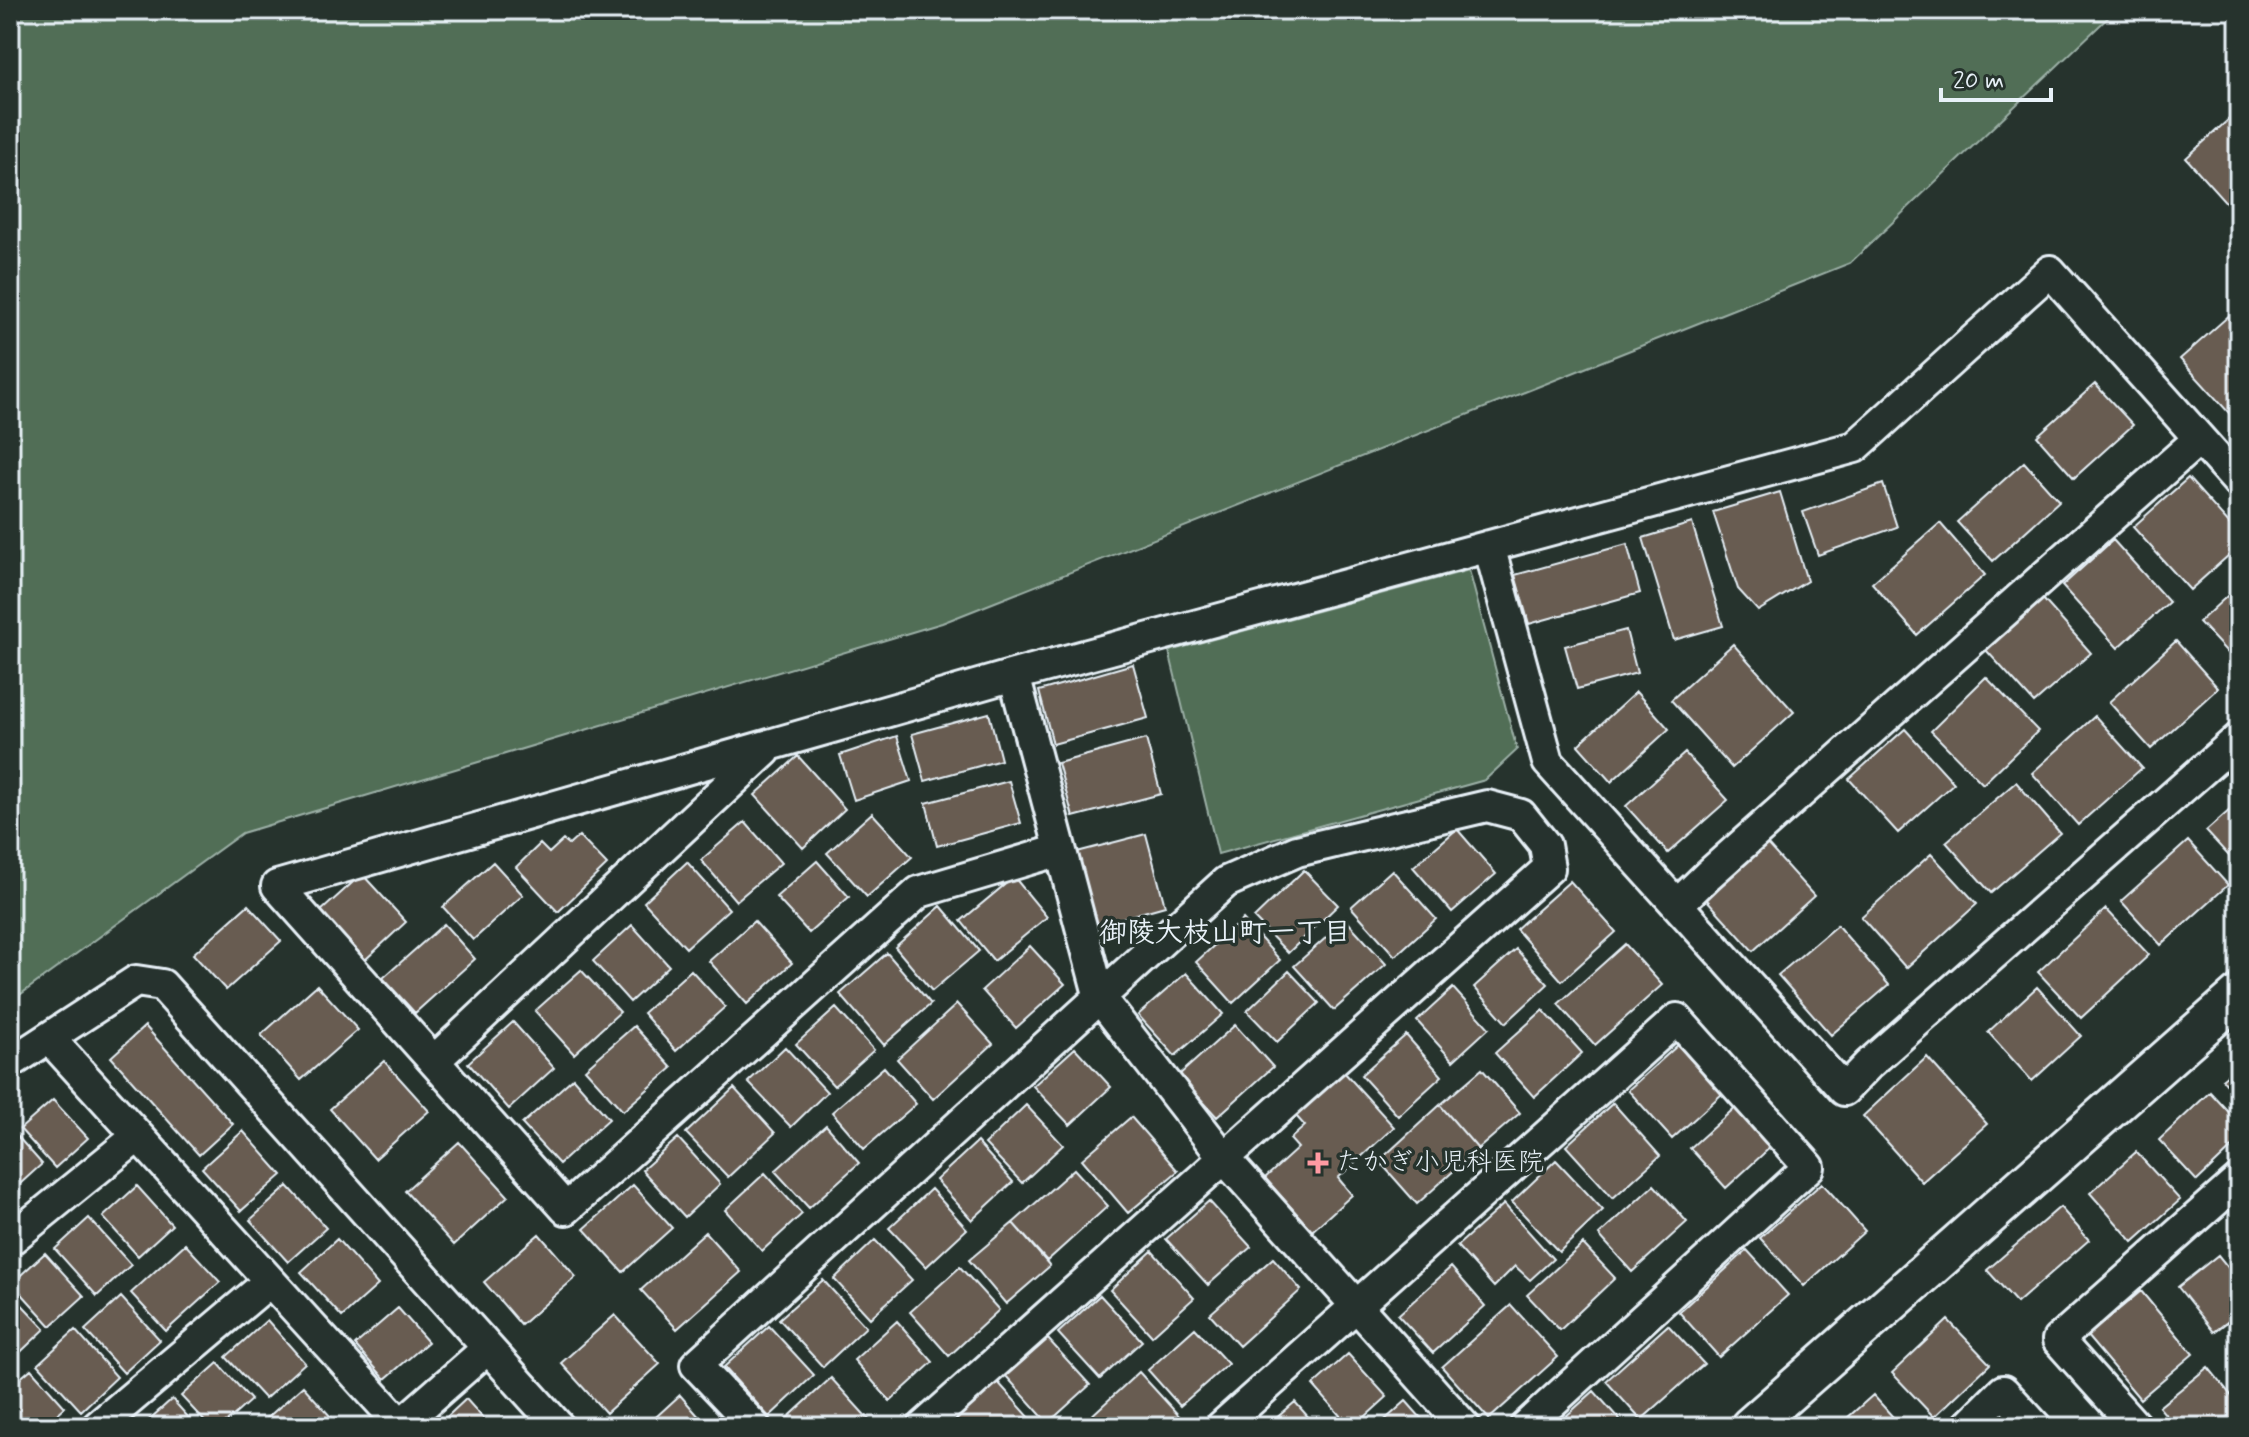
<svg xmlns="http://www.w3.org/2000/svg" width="2249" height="1437" font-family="Mynerve,'Klee One',sans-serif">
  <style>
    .green { fill: #516e56; stroke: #9cb0a7; stroke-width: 2 }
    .building { fill: #675c51; stroke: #e8f1f8; stroke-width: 2 }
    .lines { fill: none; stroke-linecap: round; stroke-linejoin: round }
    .minor-casing { stroke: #e8f1f8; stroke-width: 36 }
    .tertiary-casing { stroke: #e8f1f8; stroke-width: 44 }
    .minor { stroke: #26332d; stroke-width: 30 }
    .tertiary { stroke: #26332d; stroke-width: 38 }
    .poi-dot { fill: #ff9aa2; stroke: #26332d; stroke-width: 3 }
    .labels { text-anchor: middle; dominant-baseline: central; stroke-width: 7; stroke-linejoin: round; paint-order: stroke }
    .poi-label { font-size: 26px; fill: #e8f1f8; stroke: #26332d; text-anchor: start }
    .neighbourhood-label { font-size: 28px; font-weight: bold; fill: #e8f1f8; stroke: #26332d }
  </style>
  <rect width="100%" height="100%" fill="#26332d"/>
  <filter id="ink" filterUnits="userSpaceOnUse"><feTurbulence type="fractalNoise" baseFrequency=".0125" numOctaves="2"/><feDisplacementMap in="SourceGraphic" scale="16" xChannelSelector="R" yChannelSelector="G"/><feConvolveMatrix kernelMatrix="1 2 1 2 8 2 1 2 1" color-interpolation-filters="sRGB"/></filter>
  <g filter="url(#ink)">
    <path class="green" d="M10 10H2116L1850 263 942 623 242 833 10 1002Z
      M1469 570 1517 750 1485 780 1218 854 1169 651Z"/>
    <path class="building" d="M2239 110V217L2186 158Z
      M2233 312 2239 318V424L2180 359Z
      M2095 384 2133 425 2074 478 2037 436Z
      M2024 462 2059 501 1993 561 1957 522Z
      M2188 478 2239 535V546L2190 590 2133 527Z
      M1883 484 1897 527 1818 555 1803 512Z
      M1780 492 1807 581 1758 611 1738 589 1713 512Z
      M1692 523 1723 626 1674 640 1643 538Z
      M1940 523 1985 575 1917 635 1872 583Z
      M2113 540 2169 602 2118 648 2062 586Z
      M1627 544 1640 593 1529 624 1515 575Z
      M2239 585V665L2199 622Z
      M2043 599 2091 653 2034 703 1986 650Z
      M1626 630 1637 673 1577 689 1565 646Z
      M2176 641 2218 688 2151 749 2109 702Z
      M1733 644 1794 712 1732 768 1671 700Z
      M1133 664 1148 718 1053 744 1039 691Z
      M1986 677 2038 731 1983 784 1931 731Z
      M1636 692 1669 729 1611 782 1578 745Z
      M989 713 1001 760 925 781 912 734Z
      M2095 716 2142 768 2078 825 2032 773Z
      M1905 729 1954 783 1898 833 1849 779Z
      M897 736 911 781 854 800 840 755Z
      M1146 739 1161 794 1073 817 1058 763Z
      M1685 753 1728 800 1668 853 1626 806Z
      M798 756 845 809 803 848 755 795Z
      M1009 781 1021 823 937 846 926 803Z
      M2016 782 2060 833 1991 893 1946 842Z
      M2239 802V867L2206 831Z
      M872 813 912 857 867 897 827 853Z
      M745 822 781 863 736 901 701 860Z
      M1457 829 1496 874 1452 912 1413 867Z
      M1146 834 1165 906 1097 925 1077 852Z
      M579 836 607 865 558 912 516 867 540 844 549 853 563 840 569 845Z
      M2188 841 2228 885 2161 945 2121 901Z
      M1767 844 1814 896 1753 951 1706 899Z
      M1931 854 1977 904 1906 968 1861 917Z
      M817 861 849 897 809 933 776 897Z
      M493 862 523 895 473 940 443 907Z
      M687 862 729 909 686 948 644 902Z
      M1304 870 1338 905 1288 953 1254 918Z
      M1392 870 1436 919 1395 956 1351 907Z
      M362 874 406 922 365 960 321 911Z
      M1014 877 1047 917 994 961 961 921Z
      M1570 881 1616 932 1562 981 1516 929Z
      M248 905 281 941 226 990 193 954Z
      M941 906 979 951 932 991 895 947Z
      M2106 909 2149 955 2081 1018 2038 972Z
      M1243 919 1280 960 1233 1003 1196 962Z
      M1346 920 1386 964 1334 1010 1294 966Z
      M754 921 792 963 747 1004 709 961Z
      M444 924 475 959 415 1013 383 978Z
      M632 925 669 966 630 1002 593 961Z
      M1837 925 1889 985 1831 1035 1778 975Z
      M1625 944 1662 985 1595 1045 1558 1004Z
      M1030 946 1065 984 1016 1028 982 990Z
      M1516 949 1548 984 1506 1023 1474 987Z
      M887 953 931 1004 884 1045 840 994Z
      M581 970 620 1012 574 1054 535 1011Z
      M691 970 725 1007 676 1051 643 1013Z
      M1289 971 1319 1003 1277 1042 1247 1011Z
      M1186 973 1223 1014 1175 1056 1138 1015Z
      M317 985 358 1030 301 1080 261 1035Z
      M2037 987 2081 1036 2032 1081 1988 1032Z
      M1453 988 1489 1028 1453 1061 1417 1021Z
      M957 1004 993 1044 933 1099 897 1059Z
      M836 1008 874 1050 834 1086 796 1044Z
      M1543 1010 1582 1053 1534 1097 1495 1053Z
      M513 1022 554 1068 509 1109 468 1063Z
      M1235 1025 1273 1067 1217 1117 1179 1075Z
      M145 1026 233 1124 199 1155 111 1057Z
      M634 1026 672 1068 623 1111 585 1069Z
      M1406 1035 1442 1076 1398 1116 1361 1075Z
      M1678 1045 1722 1094 1672 1139 1628 1090Z
      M785 1047 827 1092 791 1127 748 1082Z
      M1075 1048 1111 1087 1070 1125 1033 1086Z
      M1927 1057 1987 1124 1922 1182 1863 1116Z
      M384 1061 429 1111 375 1159 330 1109Z
      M2239 1065V1100L2222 1079Z
      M884 1067 916 1104 864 1149 832 1112Z
      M1482 1069 1520 1113 1478 1149 1440 1105Z
      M1344 1072 1394 1127 1338 1178 1352 1195 1312 1231 1265 1178 1298 1148 1290 1139 1305 1126 1296 1116Z
      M573 1078 609 1119 559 1164 522 1124Z
      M734 1088 775 1133 728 1177 686 1133Z
      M2210 1092 2239 1123V1141L2197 1181 2159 1140Z
      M53 1100 88 1138 55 1168 20 1129Z
      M1613 1103 1660 1156 1613 1198 1566 1146Z
      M1026 1105 1063 1145 1022 1183 985 1144Z
      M1440 1105 1478 1149 1417 1204 1379 1161Z
      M1738 1105 1774 1144 1726 1188 1690 1148Z
      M1131 1117 1178 1171 1128 1213 1082 1159Z
      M826 1125 859 1163 809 1208 775 1171Z
      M10 1128 42 1164 10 1193Z
      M243 1131 282 1175 241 1211 202 1168Z
      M678 1138 720 1184 685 1217 642 1170Z
      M459 1142 508 1196 454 1245 405 1191Z
      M977 1142 1013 1182 972 1220 936 1180Z
      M2136 1152 2180 1200 2133 1242 2090 1193Z
      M1556 1160 1603 1210 1559 1252 1512 1202Z
      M1074 1169 1108 1206 1047 1261 1013 1223Z
      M765 1173 802 1214 762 1251 725 1210Z
      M1822 1183 1865 1231 1804 1286 1760 1238Z
      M633 1185 672 1228 623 1272 584 1229Z
      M1654 1185 1687 1222 1632 1272 1599 1235Z
      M137 1186 172 1225 138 1256 103 1217Z
      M288 1186 326 1228 288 1262 250 1220Z
      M931 1189 967 1229 926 1267 889 1228Z
      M1209 1201 1251 1247 1208 1285 1166 1239Z
      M1504 1204 1553 1259 1530 1280 1515 1266 1494 1287 1457 1246Z
      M2060 1207 2089 1240 2017 1303 1987 1270Z
      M89 1218 131 1265 97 1296 55 1249Z
      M1013 1223 1050 1266 1006 1304 969 1260Z
      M705 1232 741 1272 677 1329 641 1290Z
      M539 1234 576 1277 521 1325 484 1282Z
      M337 1239 378 1285 342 1317 301 1272Z
      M875 1240 912 1280 870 1318 834 1279Z
      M185 1244 220 1282 166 1331 131 1293Z
      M1583 1244 1615 1278 1560 1330 1527 1295Z
      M1747 1250 1788 1295 1719 1357 1679 1312Z
      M1152 1251 1194 1298 1152 1336 1110 1290Z
      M45 1253 84 1296 51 1326 12 1283Z
      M2218 1255 2239 1281V1313L2214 1332 2178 1287Z
      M1273 1258 1301 1290 1239 1346 1210 1314Z
      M960 1267 999 1310 949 1356 910 1312Z
      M1451 1267 1485 1306 1433 1353 1398 1315Z
      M823 1280 866 1327 823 1367 779 1319Z
      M2141 1291 2193 1354 2140 1399 2087 1336Z
      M10 1292 45 1329 12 1360 10 1358Z
      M1100 1295 1142 1341 1100 1379 1058 1333Z
      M121 1297 160 1340 124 1373 85 1330Z
      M1511 1305 1558 1357 1489 1419 1442 1367Z
      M398 1308 428 1342 385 1379 355 1345Z
      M615 1315 660 1364 606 1413 561 1363Z
      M267 1320 305 1363 265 1399 226 1357Z
      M1948 1320 1990 1364 1934 1417 1892 1373Z
      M897 1321 933 1362 890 1401 854 1360Z
      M1668 1325 1704 1364 1641 1420 1606 1381Z
      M769 1326 814 1375 769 1417 724 1367Z
      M1195 1328 1228 1364 1180 1406 1148 1370Z
      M75 1330 117 1377 81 1411 38 1364Z
      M1048 1339 1090 1385 1048 1423 1006 1376Z
      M1348 1354 1387 1397 1354 1427H1350L1313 1385Z
      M218 1363 251 1400 221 1427H210L181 1396Z
      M2208 1367 2239 1405V1413L2222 1427H2176L2159 1407Z
      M31 1369 65 1407 43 1427H15L10 1421V1387Z
      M1139 1372 1181 1418 1171 1427H1097L1089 1418Z
      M831 1378 872 1423 868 1427H783L781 1424Z
      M997 1381 1038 1427H962L955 1419Z
      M303 1386 340 1427H257Z
      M1594 1391 1626 1427H1554Z
      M680 1395 708 1427H645Z
      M1873 1395 1902 1427H1837Z
      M172 1399 197 1427H141Z
      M466 1399 491 1427H436Z
      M1406 1401 1429 1427H1377Z
      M1295 1402 1317 1427H1266Z"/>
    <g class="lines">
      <defs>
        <path id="minor" d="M1489 546 1548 762 1844 1090 1869 1064 2239 738
          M1014 675 1100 998 1225 1159 1465 1427
          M1060 850 919 892 566 1209 277 886 1014 675 1855 447 2050 271 2239 483
          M1677 905 1708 875 2199 439
          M49 1038 403 1427
          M434 1061 765 751
          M10 1063 136 981 162 985 559 1427
          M10 1240 138 1136
          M97 1427 270 1281
          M398 1427 488 1348
          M755 1427 696 1365 1226 882 1297 851 1487 806 1521 815 1545 845 1549 868 923 1427
          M1221 1427 1677 1019 1809 1167 1525 1427
          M1967 1427 2003 1391 2036 1427
          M2136 1427 2058 1340 2239 1180"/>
        <path id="tertiary" d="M1750 1427 2239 995"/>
      </defs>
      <use href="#minor" class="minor-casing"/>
      <use href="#tertiary" class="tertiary-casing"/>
      <use href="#minor" class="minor"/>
      <use href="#tertiary" class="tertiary"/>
    </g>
  </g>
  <path class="poi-dot" d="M1314 1151h8v8h8v8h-8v8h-8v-8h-8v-8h8z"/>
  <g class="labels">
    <g class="poi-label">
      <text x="1336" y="1163">たかぎ小児科医院</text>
    </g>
    <g class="neighbourhood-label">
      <text x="1225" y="933">御陵大枝山町一丁目</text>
    </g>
  </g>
  <rect width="2249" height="1437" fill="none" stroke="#26332d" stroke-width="40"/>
  <rect x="20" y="20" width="2209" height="1397" fill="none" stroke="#e8f1f8" stroke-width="3" filter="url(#ink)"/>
  <path d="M1941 88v12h110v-12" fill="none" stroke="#e8f1f8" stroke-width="4"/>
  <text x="1953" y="88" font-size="24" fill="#e8f1f8" stroke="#26332d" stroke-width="6" paint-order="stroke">20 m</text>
</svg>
